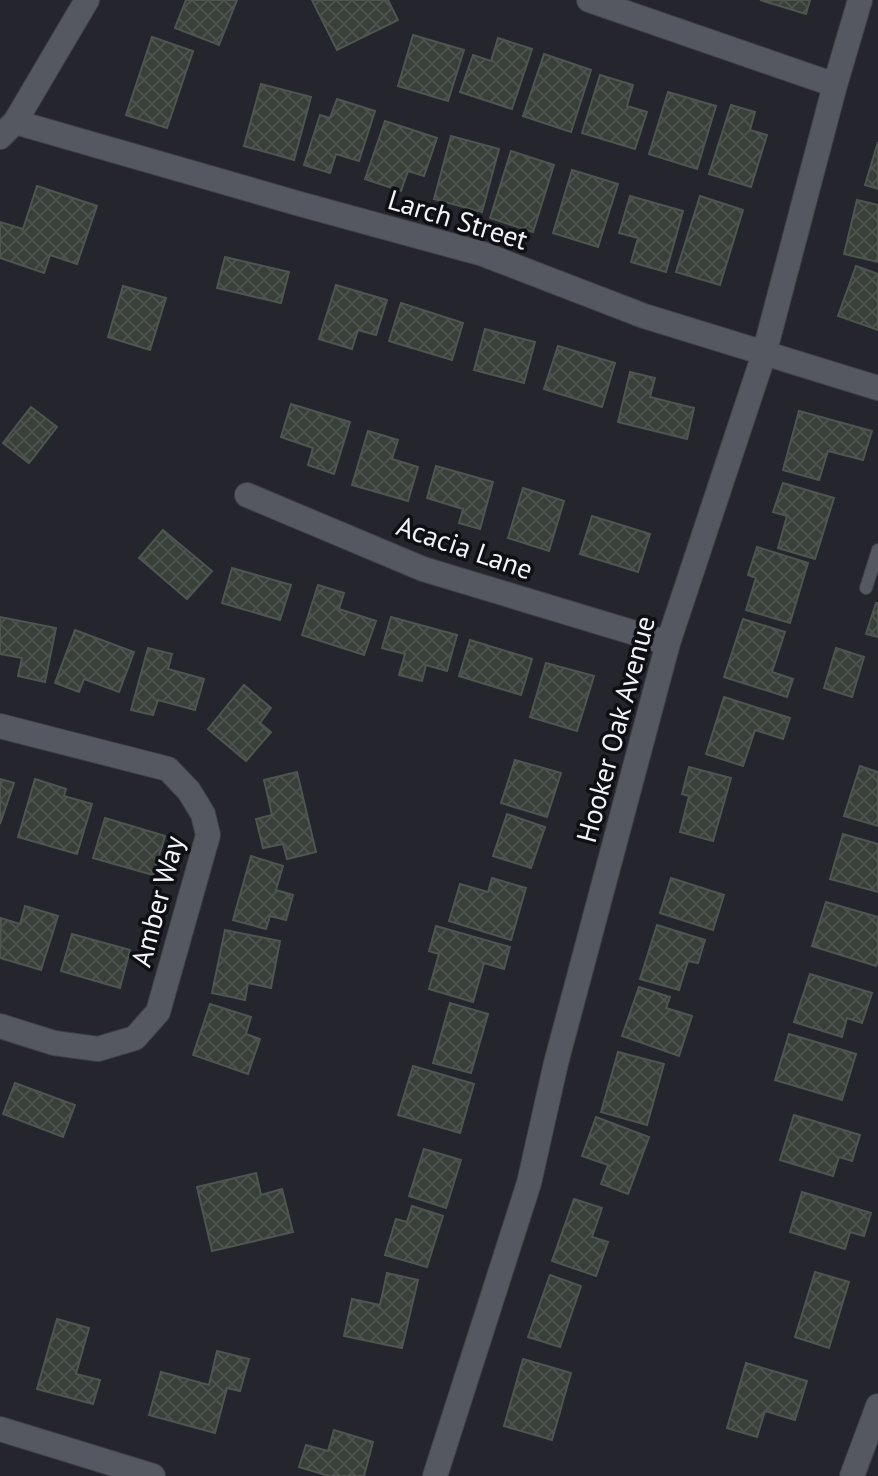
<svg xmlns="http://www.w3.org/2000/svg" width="878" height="1476" font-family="'PT Sans',sans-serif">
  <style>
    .building { fill: url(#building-cross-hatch); stroke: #4e564f; stroke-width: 2 }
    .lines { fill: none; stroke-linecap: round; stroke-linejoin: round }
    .service-casing { stroke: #404147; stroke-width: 14 }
    .minor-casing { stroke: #404147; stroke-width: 26 }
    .service { stroke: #565861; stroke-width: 12 }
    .minor { stroke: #565861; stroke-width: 24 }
    .labels { text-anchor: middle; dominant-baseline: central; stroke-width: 7; stroke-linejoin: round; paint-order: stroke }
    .street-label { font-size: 28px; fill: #f3f4f9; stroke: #0e0f12 }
  </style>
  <defs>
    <pattern id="building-cross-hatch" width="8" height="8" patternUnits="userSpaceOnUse" patternTransform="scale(2)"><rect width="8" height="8" fill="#383f39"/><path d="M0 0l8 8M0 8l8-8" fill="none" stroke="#4c524d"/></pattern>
  </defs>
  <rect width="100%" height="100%" fill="#24252d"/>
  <path class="building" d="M186 0H237L219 45 175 28Z
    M312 0H388L398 20 337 50Z
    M760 0H810L806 14Z
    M413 35 464 50 448 101 398 86Z
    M152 37 193 51 167 128 126 115Z
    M498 38 532 49 512 109 460 92 473 55 491 61Z
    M544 54 591 70 571 132 523 116Z
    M600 75 633 85 627 106 647 112 635 149 582 133Z
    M261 84 311 97 294 160 244 146Z
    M668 92 716 106 697 169 649 154Z
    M337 99 375 111 359 161 336 154 330 173 304 165 320 115 330 118Z
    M731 105 755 112 750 130 767 135 751 187 709 174Z
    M385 121 437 138 424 176 408 171 401 191 365 179Z
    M451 136 499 149 482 212 434 199Z
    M878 142V189L865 185Z
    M511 151 554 165 533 232 490 218Z
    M572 170 618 184 598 247 553 233Z
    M37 186 97 206 77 264 50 255 44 273 0 258V222L23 229Z
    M630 196 683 211 666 272 631 262 638 238 619 233Z
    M700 196 743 210 720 285 676 272Z
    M857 200 878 205V262L844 254Z
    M225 257 289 272 281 303 217 288Z
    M856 266 878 274V330L838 316Z
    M336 285 387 300 376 335 358 330 352 349 319 339Z
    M123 286 166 298 150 350 108 337Z
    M401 303 463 323 452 360 389 341Z
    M485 329 535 342 524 383 474 370Z
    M558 346 615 363 602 407 544 389Z
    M630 372 655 378 650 397 694 408 687 439 618 422Z
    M291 404 350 422 334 474 308 465 313 448 281 437Z
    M31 407 57 427 29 463 3 443Z
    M799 411 872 431 863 460 828 451 819 480 783 470Z
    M368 431 398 440 392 459 418 467 408 501 352 485Z
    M436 466 493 482 480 529 459 523 463 509 427 498Z
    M783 483 834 498 815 559 778 548 787 516 773 512Z
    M523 488 564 501 549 551 508 538Z
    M592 516 650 534 638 572 580 554Z
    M163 530 212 571 187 599 139 558Z
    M757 547 808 563 790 623 746 610 756 578 748 575Z
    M232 568 291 585 280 620 222 603Z
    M318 585 344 593 339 609 376 621 364 655 302 635Z
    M876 603H878V637L866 634Z
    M0 617 56 628 45 682 18 676 22 658 0 654Z
    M391 617 457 635 447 671 426 665 422 681 399 675 405 654 382 648Z
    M743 619 785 632 772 672 793 679 787 697 724 677Z
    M75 630 134 652 119 692 84 679 79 692 55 683Z
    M470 640 532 659 521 695 459 676Z
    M148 648 172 654 168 669 204 679 195 710 158 700 153 715 131 710Z
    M836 648 864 657 852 697 824 688Z
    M546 663 594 676 577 731 530 717Z
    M244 685 271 708 260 723 271 732 246 761 208 729Z
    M724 697 790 718 783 739 755 730 743 766 706 754Z
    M515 760 561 773 547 817 501 803Z
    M860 766 878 772V826L844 816Z
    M689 767 731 778 713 841 680 832 689 796 682 794Z
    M297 772 316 852 287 859 283 844 263 848 256 819 272 815 264 780Z
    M0 779 14 783 0 824Z
    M35 779 66 789 64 796 92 804 77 854 18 837Z
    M507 814 545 827 531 868 493 856Z
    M105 818 165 836 153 875 93 858Z
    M843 834 878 844V892L830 879Z
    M251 856 283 866 276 890 293 895 286 920 270 916 266 929 233 920Z
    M492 878 526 888 511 940 449 921 460 884 488 892Z
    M671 878 724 895 713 930 660 913Z
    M826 902 878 917V960L876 966 812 946Z
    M25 906 58 916 41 970 0 958 1 918 20 924Z
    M657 925 705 940 698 963 688 961 679 990 640 979Z
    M436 926 510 947 504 969 484 963 473 1002 429 989 439 954 429 951Z
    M225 930 280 941 271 988 248 983 245 1000 212 993Z
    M72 934 130 950 120 988 61 971Z
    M810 974 872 993 862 1023 847 1018 842 1037 794 1022Z
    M639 987 670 997 666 1008 692 1016 679 1056 622 1036Z
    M450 1003 488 1014 471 1073 433 1063Z
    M210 1004 251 1017 246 1034 260 1039 248 1074 193 1055Z
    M789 1034 856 1054 842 1100 775 1080Z
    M618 1052 664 1064 647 1125 601 1112Z
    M413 1066 474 1084 460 1133 398 1115Z
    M15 1083 75 1105 63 1137 3 1114Z
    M794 1115 860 1135 852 1161 839 1157 833 1176 780 1160Z
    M596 1117 649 1137 628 1194 601 1184 608 1165 582 1156Z
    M424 1149 461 1160 446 1208 409 1196Z
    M256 1173 261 1195 282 1189 293 1232 212 1251 197 1187Z
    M802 1192 871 1213 864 1236 850 1232 845 1249 790 1232Z
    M574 1199 602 1208 592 1237 608 1242 596 1276 552 1261Z
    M412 1206 443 1216 427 1267 385 1255 396 1219 407 1222Z
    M815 1272 849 1282 829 1348 795 1337Z
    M387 1273 418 1280 402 1348 344 1336 352 1299 380 1305Z
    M550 1275 581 1286 560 1347 528 1337Z
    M57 1319 89 1328 76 1374 100 1380 93 1404 37 1389Z
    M217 1351 249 1359 240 1391 227 1388 215 1433 149 1415 161 1372 209 1385Z
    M523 1359 571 1373 552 1440 504 1426Z
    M746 1363 807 1381 795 1420 765 1411 757 1437 727 1428Z
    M334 1430 373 1442 364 1476H329L299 1467 306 1445 328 1451Z"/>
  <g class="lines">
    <defs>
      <path id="service" d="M866 588 878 550"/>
      <path id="minor" d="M589 0 835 85
        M15 122 300 204 483 254 644 316 878 388
        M0 137 15 122 87 0
        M247 495 423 569 668 643
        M0 726 168 769 189 791 203 814 208 835 158 1012 135 1038 98 1049 54 1043 0 1026
        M0 1429 153 1476
        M435 1476 529 1183 556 1063 668 643 764 354 835 85 860 0
        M852 1476 878 1406"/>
    </defs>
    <use href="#service" class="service-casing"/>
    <use href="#minor" class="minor-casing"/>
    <use href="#service" class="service"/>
    <use href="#minor" class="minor"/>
  </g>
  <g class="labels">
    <g class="street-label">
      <text transform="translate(458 219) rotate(17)">Larch Street</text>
      <text transform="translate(465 547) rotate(19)">Acacia Lane</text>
      <text transform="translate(615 729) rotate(-75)">Hooker Oak Avenue</text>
      <text transform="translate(157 901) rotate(-75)">Amber Way</text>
    </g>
  </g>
</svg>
